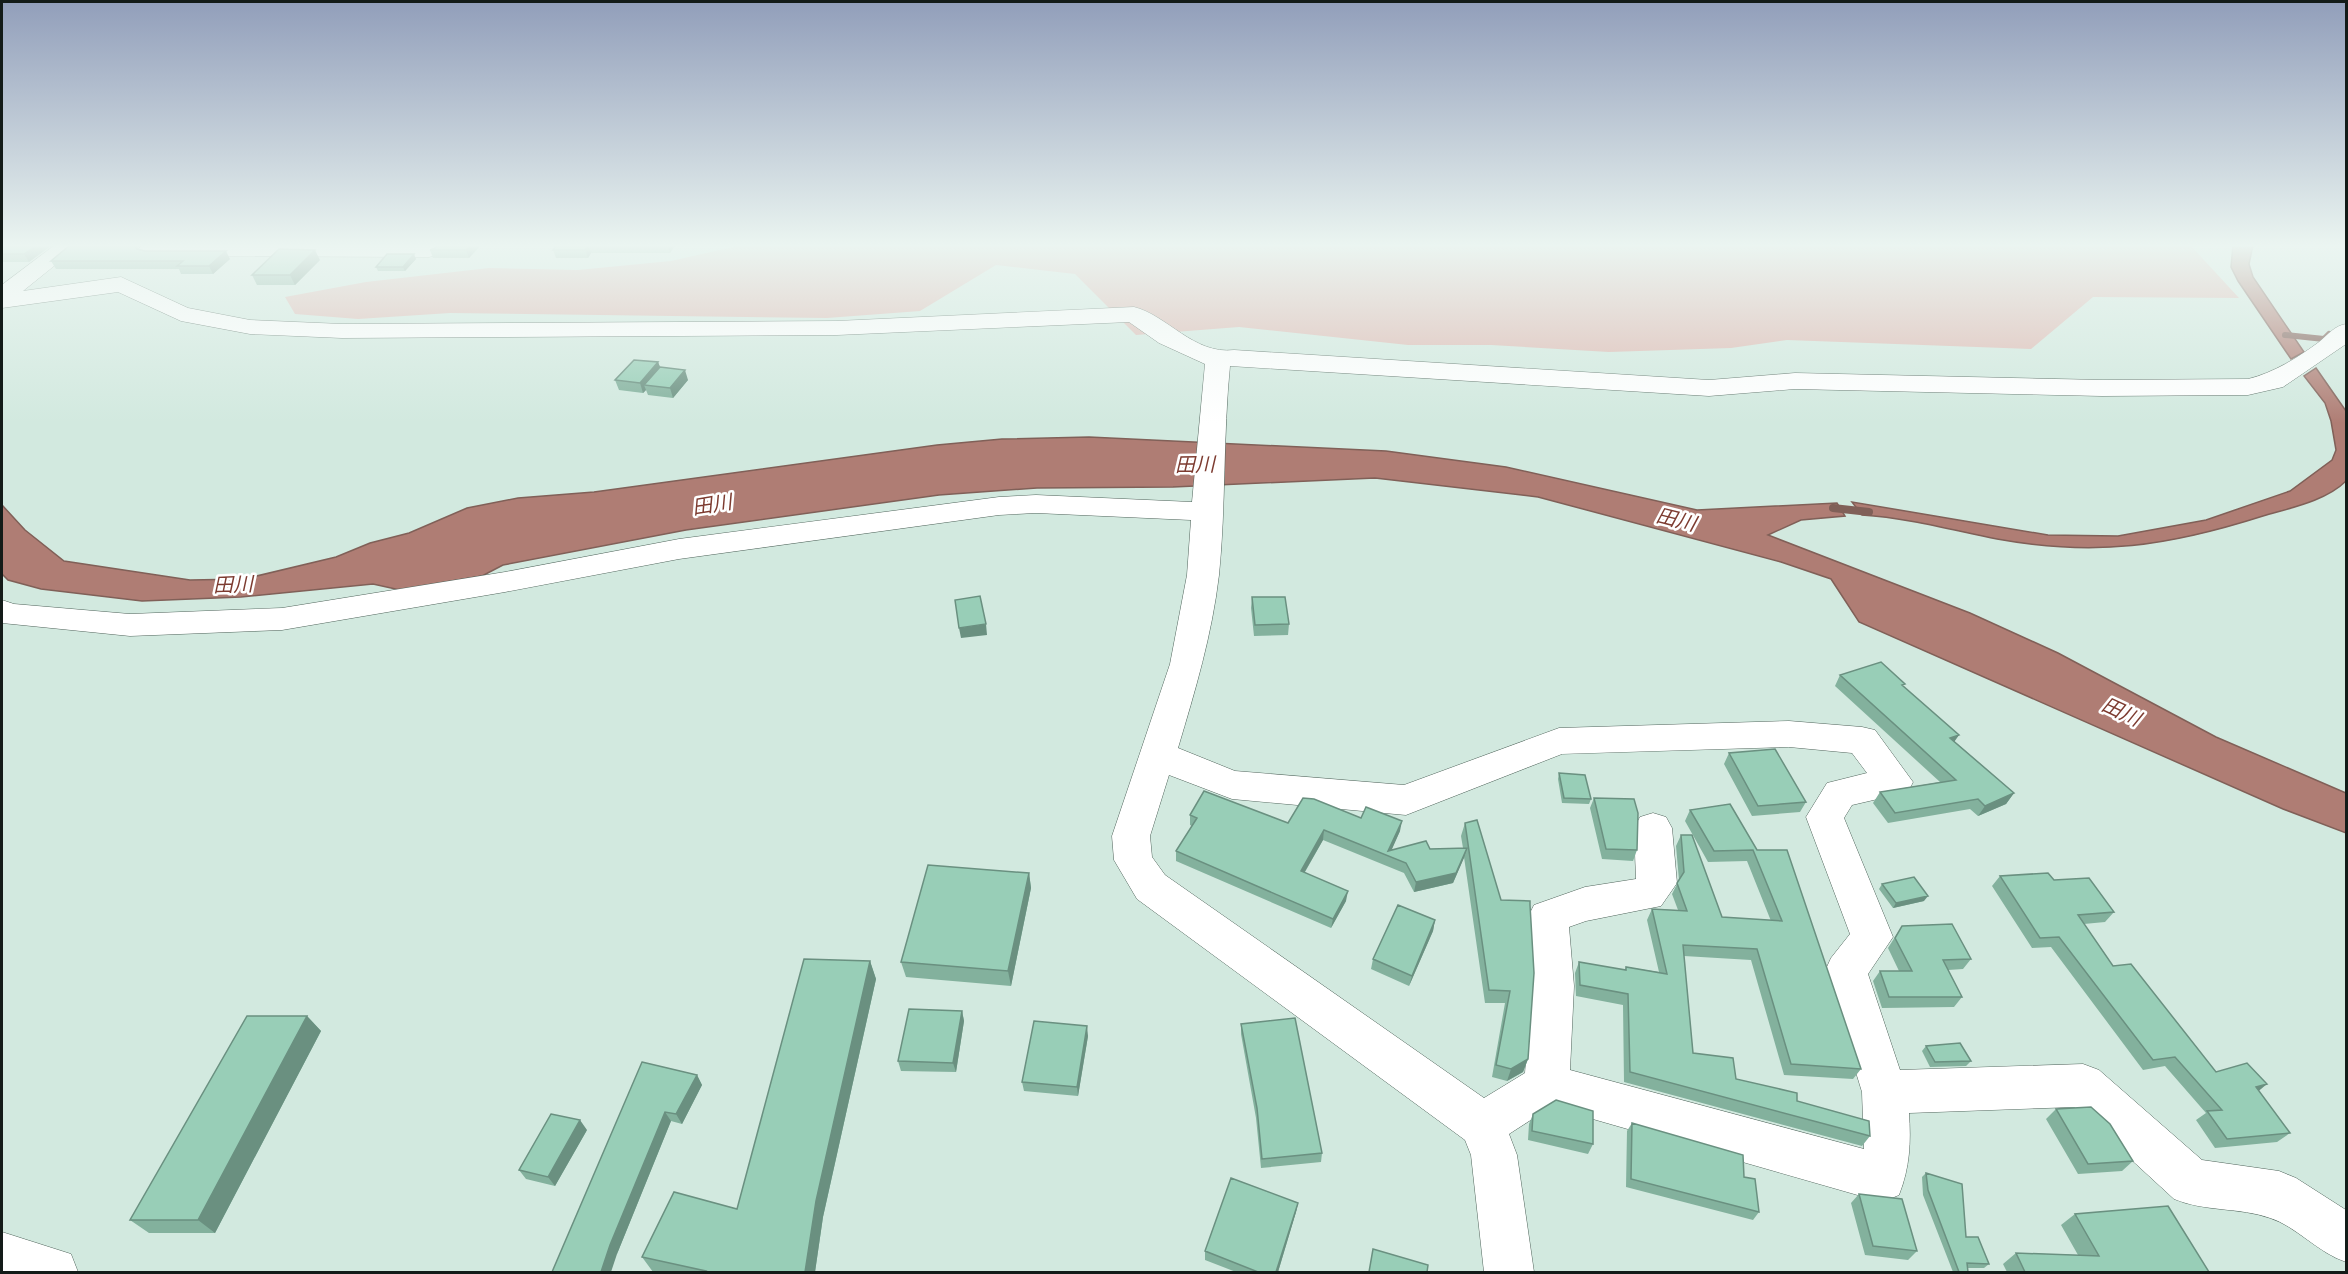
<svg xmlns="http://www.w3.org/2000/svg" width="2348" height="1274" font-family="Karla,'Noto Sans JP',sans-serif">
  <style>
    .green { fill: #deb9b2 }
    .water { fill: #af7d74; stroke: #806058; stroke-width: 1.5 }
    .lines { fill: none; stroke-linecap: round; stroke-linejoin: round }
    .stream-far1 { stroke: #806058; stroke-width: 6 }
    .stream { stroke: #806058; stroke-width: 8 }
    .minor-casing { stroke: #51655c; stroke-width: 1 }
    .major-casing { stroke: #51655c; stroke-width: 1 }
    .minor { fill: #fff; fill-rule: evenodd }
    .major { fill: #fff; fill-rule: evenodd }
    .wall { fill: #83b19d }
    .shaded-wall { fill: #6a9080 }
    .building { fill: #98ceb7; stroke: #6a9080; stroke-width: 1.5 }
    .labels { text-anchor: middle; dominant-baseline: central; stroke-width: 5; stroke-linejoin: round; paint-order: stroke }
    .water-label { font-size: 20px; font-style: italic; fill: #7d3b30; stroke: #fff }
  </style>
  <rect width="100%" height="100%" fill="#d2e9df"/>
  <path class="green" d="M742 245H2194L2192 247 2239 298 2093 297 2031 349 1787 340 1731 348 1609 352 1491 345H1408L1239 327 1136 335 1075 274 996 265 920 311 827 318 450 313 358 319 295 314 285 297 366 282 489 268 578 270 671 261Z"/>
  <path class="water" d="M2233 245H2253L2249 264 2253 277 2304 352 2291 359 2238 281 2231 267Z
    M2316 368 2346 411V481C2326 501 2290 508 2263 516 2169 546 2096 557 1997 539 1952 530 1908 518 1862 515L1852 502 2048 535 2118 536 2206 520 2290 491 2332 460 2336 450 2331 421 2325 403 2304 376Z
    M1089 437 1386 451 1506 467 1697 510 1837 503 1845 516 1801 520 1768 535 1970 613 2058 653 2216 737 2346 793V833L2283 809 1859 622 1831 579 1781 562 1538 497 1375 478 1173 487 1037 488 939 495 686 530 503 565 482 576 400 590 373 584 241 597 142 601 41 589 8 580 2 574V505L25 530 64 561 190 580 244 579 336 557 370 543 409 533 467 508 518 498 594 492 937 445 1002 439Z"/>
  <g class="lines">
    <path class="stream-far1" d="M2285 335 2324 339 2329 334"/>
    <path class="stream" d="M1833 508 1869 512"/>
    <defs>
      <path id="minor" d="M55 245H80L23 291 121 277 188 308 250 320 342 324 837 321 1134 307C1167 315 1194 355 1234 350L1709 380 1795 373 2102 380 2248 379C2273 373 2299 357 2319 342 2329 334 2334 326 2346 324V344L2283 387 2248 395 2102 396 1795 389 1709 396 1230 366C1223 436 1226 506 1219 575 1212 635 1195 691 1178 748L1235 771 1404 785 1559 728 1789 721 1862 727 1875 730 1913 782 1908 792 1852 805 1844 818 1893 937 1868 974 1900 1070 2083 1064 2099 1070 2202 1160 2279 1171 2296 1178 2346 1210V1262C2318 1253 2296 1226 2270 1218 2239 1207 2205 1212 2174 1199L2074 1107 1909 1113C1911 1142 1910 1167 1899 1195L1882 1202 1551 1107 1509 1134 1517 1155 1534 1272H1484L1471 1155 1465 1140 1137 899 1114 860 1112 836 1170 664 1187 575 1191 520 1036 513 999 515 679 559 505 592 282 630 130 636 2 623V600L14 604 130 614 282 608 505 572 679 539 999 497 1036 495 1192 502 1205 364 1159 343 1129 322 837 335 342 338 250 334 181 321 118 292 2 308V285ZM1789 747 1852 753 1867 773 1827 783 1806 817 1850 934 1831 958 1825 971 1862 1092 1864 1149 1570 1070 1574 986 1569 927 1586 921 1661 906 1677 883 1672 828 1666 817 1653 813 1640 817 1634 828 1636 879 1585 887 1534 905 1528 917 1532 986 1525 1073 1484 1098 1165 875 1152 857 1150 836 1169 775 1232 799 1406 815 1562 754Z
        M142 245H445L437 255 429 257 150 256 142 254 139 249Z"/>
      <path id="major" d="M2 1232 71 1254 78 1272H2Z"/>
    </defs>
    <use href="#minor" class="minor-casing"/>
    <use href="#major" class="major-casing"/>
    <use href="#minor" class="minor"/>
    <use href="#major" class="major"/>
  </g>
  <path class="wall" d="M2 245H52L29 262H2Z
    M70 245H140L137 249 145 251 230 259 213 274H181L179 269H56L51 261Z
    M481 245 469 258H433L430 250 435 248Z
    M557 245H675L670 253H591L588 258H556L553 250Z
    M416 259 405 271H378L376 267Z
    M320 260 295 285H257L252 275Z
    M658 362 660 367 688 380 673 398 648 395 646 390 643 393 619 390 615 380Z
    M1252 597 1289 624 1288 635 1254 636 1251 608Z
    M1840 675 1903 686 1959 735 1954 741 2014 793 2006 804 1978 816 1970 809 1888 823 1873 803 1880 792 1940 782 1835 686Z
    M1729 753 1806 802 1800 812 1752 816 1724 764Z
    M1559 773 1591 799 1589 804 1562 803 1558 779Z
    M1594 798 1637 850 1633 861 1602 859 1590 808Z
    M1730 804 1861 1069 1853 1079 1784 1075 1751 960 1684 956 1693 1053 1736 1079 1797 1101 1870 1136 1862 1146 1624 1082 1623 1005 1576 996 1575 973 1579 962 1625 970 1626 967 1659 972 1647 920 1652 909 1678 910 1672 894 1679 880 1676 846 1681 835 1722 917 1771 921 1747 861 1708 862 1685 821 1690 810Z
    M1190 815 1288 823 1361 818 1400 831 1391 850 1463 848 1461 836 1465 823 1528 1059 1523 1072 1507 1081 1492 1077 1505 1003H1485L1464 857 1453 883 1414 892 1404 873 1323 840 1305 872 1346 901 1331 928 1176 861V851L1192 826 1190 825Z
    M1029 873 1031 888 1011 986 906 977 901 962Z
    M2000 876 2054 880 2114 912 2105 922 2084 924 2113 966 2216 1072 2259 1091 2290 1133 2277 1142 2215 1148 2196 1120 2206 1113 2165 1066 2143 1070 2051 947 2032 948 1992 886Z
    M1882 884 1924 901 1893 908 1879 889Z
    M1435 920 1433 931 1409 986 1371 969 1373 959Z
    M1902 926 1971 959 1963 969 1948 970 1962 997 1954 1007 1882 1008 1873 981 1880 971H1899L1888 948Z
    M870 961 876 979 823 1217 815 1272H653L642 1257 737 1209Z
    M962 1011 964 1021 956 1072 901 1071 898 1061Z
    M307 1016 321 1031 215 1233H149L130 1220Z
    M1241 1024 1322 1153 1321 1162 1261 1168 1256 1118 1241 1034Z
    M1088 1036 1078 1096 1024 1091 1022 1082Z
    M1926 1046 1971 1061 1966 1066 1930 1067 1922 1051Z
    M642 1062 697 1075 702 1085 682 1124 671 1121 617 1254Z
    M2056 1109 2133 1161 2122 1171 2078 1174 2046 1119Z
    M1533 1114 1593 1144 1588 1154 1528 1140 1529 1124Z
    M1632 1123 1744 1177 1759 1212 1753 1220 1626 1187 1627 1131Z
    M587 1130 555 1186 526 1179 519 1170Z
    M1926 1173 1966 1237 1989 1264 1984 1268H1968V1272H1953L1923 1195 1922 1177Z
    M1859 1194 1917 1251 1908 1260 1865 1255 1851 1203Z
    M1298 1203 1296 1212 1278 1272H1236L1205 1260V1251Z
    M2075 1214 2209 1272H2007L2003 1264 2016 1253 2078 1255 2061 1225Z"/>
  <path class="shaded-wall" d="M37 245H52L29 262 24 254Z
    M471 245H481L469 258 466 250Z
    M588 245 591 253 588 258 585 250Z
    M668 245H675L670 253Z
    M315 250 320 260 295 285 290 275Z
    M226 251 230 259 213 274 209 266Z
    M414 254 416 259 405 271 403 267Z
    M658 362 662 372 644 385 646 390 643 393 640 383Z
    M685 370 688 380 673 398 670 388Z
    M986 624 987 635 961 638 959 628Z
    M1959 735 1952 745 1950 738Z
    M2014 793 2006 804 1978 816 1985 806Z
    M1402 821 1400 831 1389 856 1388 851Z
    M1324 830 1323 840 1300 880 1301 871Z
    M1467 848 1464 858 1453 883 1414 892 1416 882Z
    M1029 873 1031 888 1011 986 1008 971Z
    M1348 891 1346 901 1331 928 1333 919Z
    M1928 896 1924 901 1893 908 1896 903Z
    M1435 920 1433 931 1409 986 1412 976Z
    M870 961 876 979 823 1217 815 1272H805L816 1201Z
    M962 1011 964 1021 956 1072 953 1063Z
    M307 1016 321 1031 215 1233 198 1220Z
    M1087 1026 1088 1036 1078 1096 1077 1087Z
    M1528 1059 1523 1072 1507 1081 1511 1069Z
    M697 1075 702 1085 682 1124 676 1114Z
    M2267 1084 2255 1094 2256 1087Z
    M665 1112 671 1121 617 1254 611 1272H601L610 1245Z
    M580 1120 587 1130 555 1186 548 1177Z
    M1298 1203 1296 1212 1278 1272H1276Z"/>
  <path class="building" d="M2 245H37L24 254H2Z
    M70 245H134L137 249 145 251H226L209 266H177L183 261H51Z
    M438 245H471L466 250H430L435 248Z
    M557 245H668H588L585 250H553Z
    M279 249 315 250 290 275H252Z
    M387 254H414L403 267H376Z
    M634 360 658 362 640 383 615 380Z
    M660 367 685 370 670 388 644 385Z
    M980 596 986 624 959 628 955 600Z
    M1252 597H1285L1289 624 1255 625Z
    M1881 662 1905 684 1902 685 1959 735 1950 738 2014 793 1985 806 1978 799 1895 813 1880 792 1956 780 1840 675Z
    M1775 749 1806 802 1758 806 1729 753Z
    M1559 773 1585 775 1591 799 1564 798Z
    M1204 791 1288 823 1303 798 1314 799 1361 818 1366 807 1402 821 1388 851 1426 841 1430 849 1467 848 1456 873 1416 882 1406 863 1324 830 1301 871 1348 891 1333 919 1176 851 1197 818 1190 815Z
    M1594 798 1634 799 1638 813 1637 850 1606 849Z
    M1730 804 1757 850H1787L1861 1069 1791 1064 1757 949 1683 945 1693 1053 1733 1058 1736 1079 1797 1093V1101L1869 1121 1870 1136 1630 1072 1628 994 1580 985 1579 962 1626 970V967L1667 974 1652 909 1687 911 1677 883 1684 872 1681 835H1692L1722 917 1782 921 1753 850 1714 851 1690 810Z
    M1477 820 1501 900 1530 901V905L1534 973 1528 1059 1511 1069 1496 1065 1510 991 1489 990 1465 823Z
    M928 865 1029 873 1008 971 901 962Z
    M2048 873 2054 880 2089 878 2114 912 2078 915 2113 966 2131 964 2216 1072 2247 1063 2267 1084 2256 1087 2290 1133 2227 1139 2207 1111 2222 1110 2175 1057 2153 1060 2059 937 2040 938 2000 876Z
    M1914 877 1928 896 1896 903 1882 884Z
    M1398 905 1435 920 1412 976 1373 959Z
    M1952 924 1971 959 1943 960 1962 997H1889L1880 971H1912L1895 938 1902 926Z
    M804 959 870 961 816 1201 805 1272H705L706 1271 642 1257 674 1192 737 1209Z
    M909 1009 962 1011 953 1063 898 1061Z
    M247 1016H307L198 1220H130Z
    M1295 1018 1322 1153 1262 1159 1257 1108 1241 1024Z
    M1034 1021 1087 1026 1077 1087 1022 1082Z
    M1960 1043 1971 1061 1935 1062 1926 1046Z
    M642 1062 697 1075 676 1114 665 1112 610 1245 601 1272H552Z
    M1556 1100 1593 1111V1144L1532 1131 1533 1114Z
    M2091 1107 2110 1124 2133 1161 2088 1164 2056 1109Z
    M551 1114 580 1120 548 1177 519 1170Z
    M1632 1123 1743 1155 1744 1177 1755 1179 1759 1212 1631 1179Z
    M1926 1173 1962 1184 1966 1237H1978L1989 1264 1967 1263 1968 1272H1959L1928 1190Z
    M1231 1178 1298 1203 1276 1272H1258L1205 1251Z
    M1859 1194 1902 1199 1917 1251 1873 1246Z
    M2168 1206 2209 1272H2025L2016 1253 2099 1256 2075 1214Z
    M1373 1249 1428 1265 1427 1272H1369Z"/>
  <linearGradient id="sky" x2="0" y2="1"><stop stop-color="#919eba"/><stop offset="0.58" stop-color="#ebf5f1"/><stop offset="1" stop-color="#ebf5f1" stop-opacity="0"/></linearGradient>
  <rect width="2348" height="423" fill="url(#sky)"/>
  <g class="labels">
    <g class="water-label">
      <text transform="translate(1195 465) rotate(-1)">田川</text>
      <text transform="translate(712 505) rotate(-9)">田川</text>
      <text transform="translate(1676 520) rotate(14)">田川</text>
      <text transform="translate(233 585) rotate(-2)">田川</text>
      <text transform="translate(2121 712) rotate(25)">田川</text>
    </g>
  </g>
  <rect width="2348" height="1274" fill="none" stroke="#131b18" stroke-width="6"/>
</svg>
